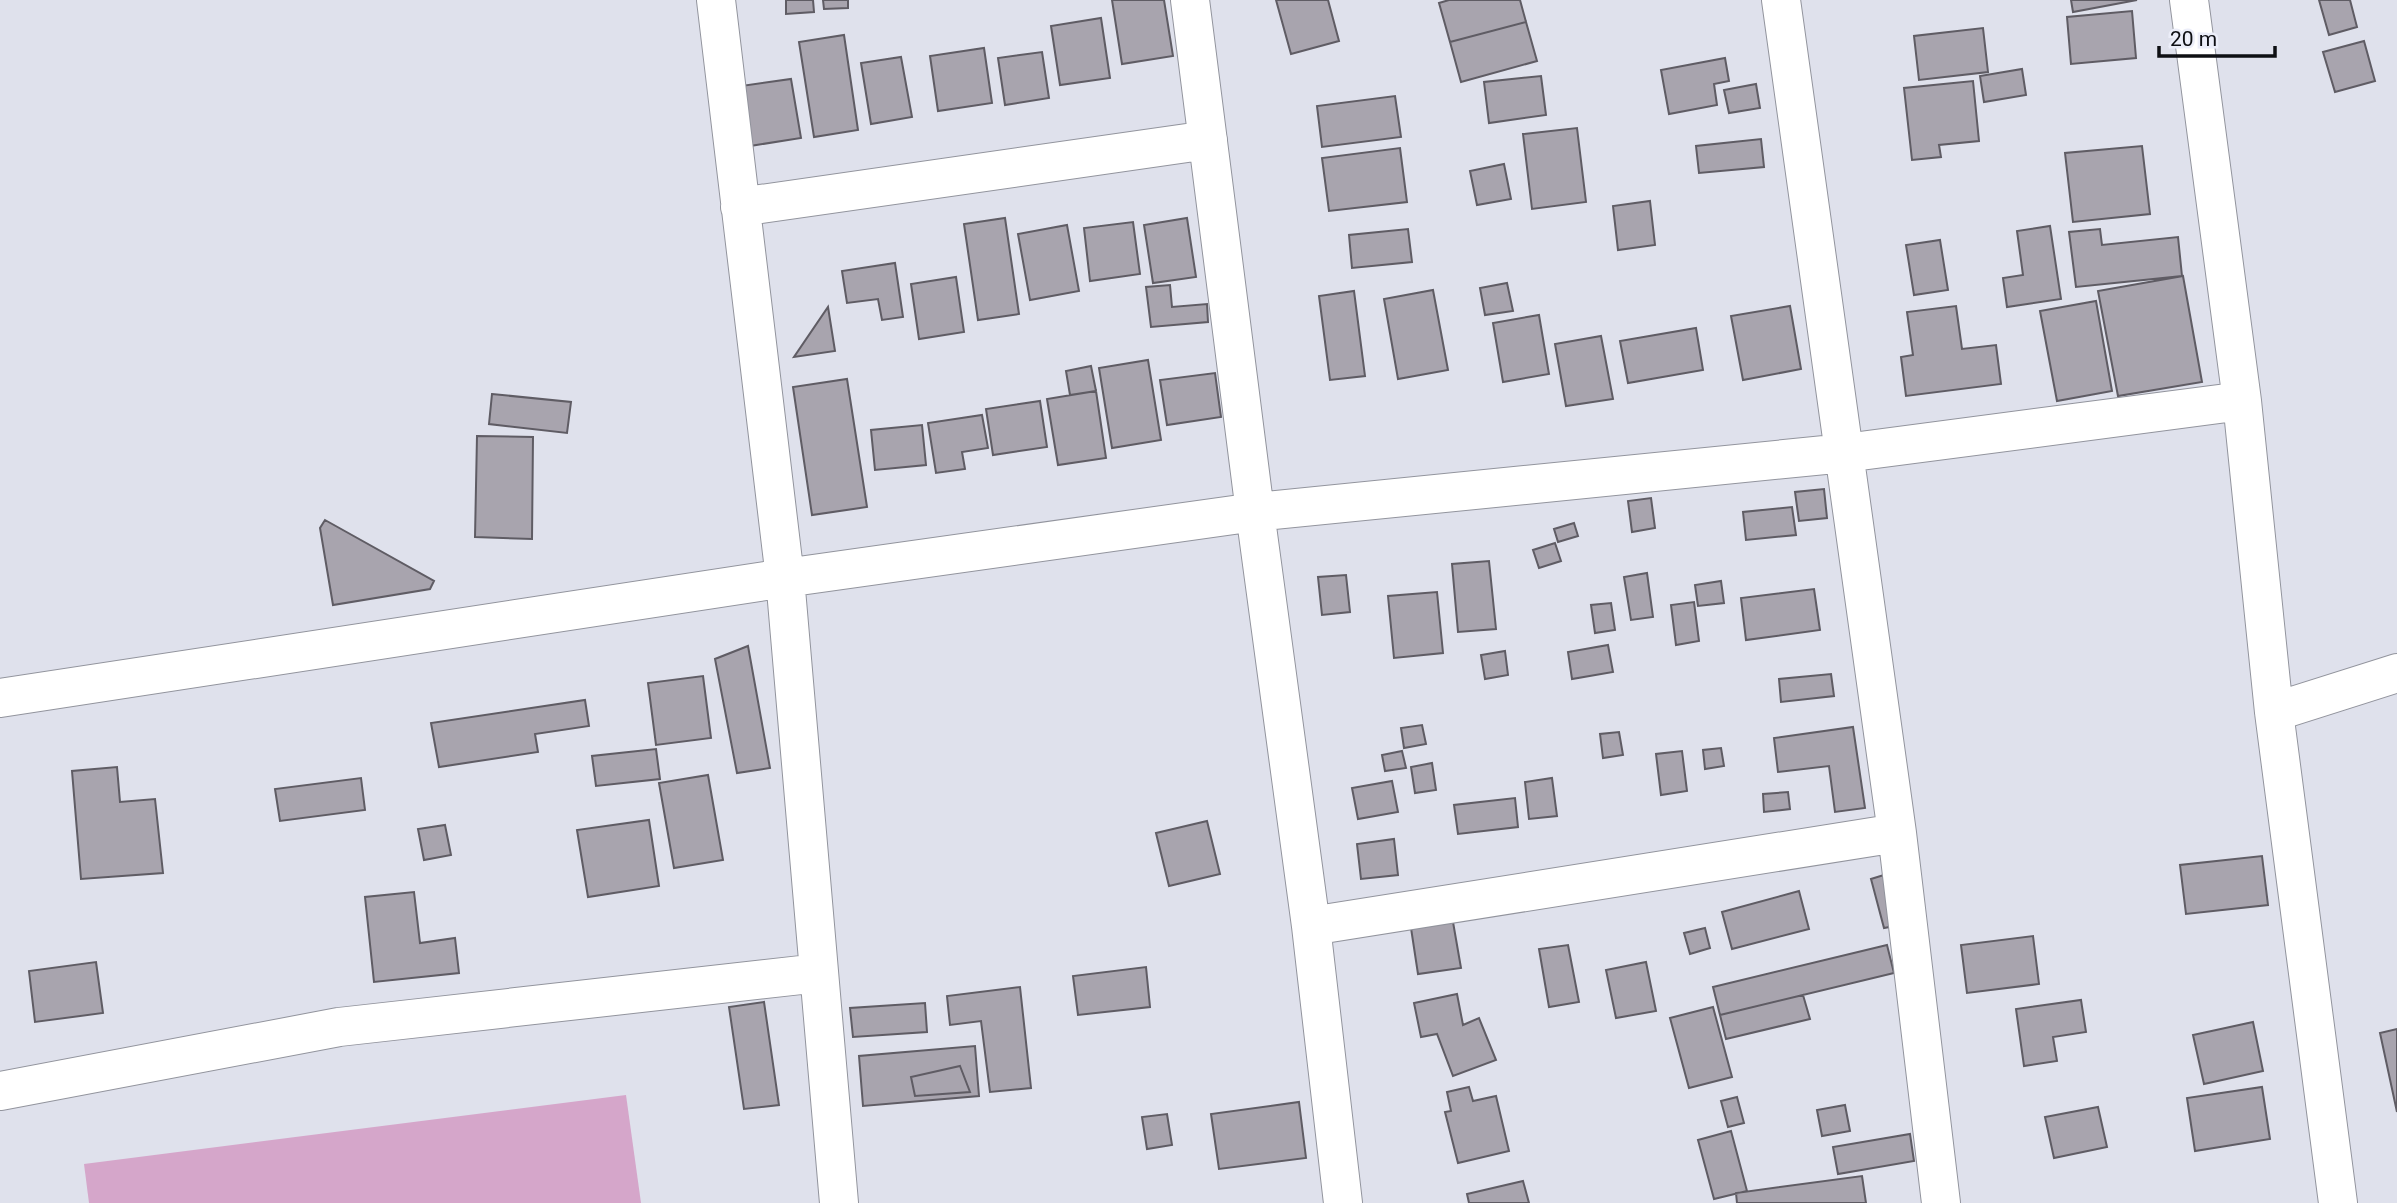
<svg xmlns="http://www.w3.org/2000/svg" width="2397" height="1203" font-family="Roboto,sans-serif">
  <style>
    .green { fill: #d5a6ca }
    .building { fill: #a8a4ae; stroke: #5f5c64; stroke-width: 2 }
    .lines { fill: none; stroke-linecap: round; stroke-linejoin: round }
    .minor-casing { stroke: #92949d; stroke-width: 40 }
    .minor { stroke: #fff; stroke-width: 38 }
  </style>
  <rect width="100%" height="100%" fill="#dfe1ec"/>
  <path class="green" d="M626 1095 641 1203H89L84 1164Z"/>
  <path class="building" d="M786 0H813L814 12 786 14Z
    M823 0H848V8L824 9Z
    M1112 0H1164L1173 56 1122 64Z
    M1276 0H1328L1339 41 1291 54Z
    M1449 0H1520L1526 22 1450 42 1439 3Z
    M2071 0H2137L2073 12Z
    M2319 0H2350L2357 27 2329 35Z
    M2132 11 2136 58 2071 64 2067 17Z
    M1101 18 1110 78 1060 85 1051 26Z
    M1526 22 1537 61 1461 82 1450 42Z
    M1983 28 1988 72 1919 80 1914 36Z
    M844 35 858 130 814 137 799 42Z
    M2364 41 2375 81 2335 92 2323 52Z
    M984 48 992 103 938 111 930 56Z
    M1042 52 1049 98 1005 105 998 58Z
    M901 57 912 117 871 124 861 63Z
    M1725 58 1729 81 1714 84 1717 105 1669 114 1661 70Z
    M2022 69 2026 95 1984 102 1980 76Z
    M1541 76 1546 115 1489 123 1484 82Z
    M791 79 801 138 750 146 741 86Z
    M1973 81 1979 141 1939 145 1941 157 1912 160 1904 88Z
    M1756 84 1760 108 1729 113 1724 90Z
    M1395 96 1401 137 1322 147 1317 106Z
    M1577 128 1586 202 1532 209 1523 134Z
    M1761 139 1764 167 1699 173 1696 146Z
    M2142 146 2150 214 2073 222 2065 153Z
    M1400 148 1407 202 1329 211 1322 158Z
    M1504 164 1511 199 1477 205 1470 171Z
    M1650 201 1655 245 1618 250 1613 206Z
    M1005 218 1019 314 978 320 964 224Z
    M1187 218 1196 277 1153 283 1144 225Z
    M1133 222 1140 274 1090 281 1084 228Z
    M1067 225 1079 291 1030 300 1018 234Z
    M2050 226 2061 299 2007 307 2003 278 2023 275 2017 231Z
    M1408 229 1412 262 1352 268 1349 235Z
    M2100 229 2102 245 2178 237 2182 276 2076 287 2069 232Z
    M1940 240 1948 290 1914 295 1906 245Z
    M895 263 903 317 882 320 878 299 847 303 842 271Z
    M2183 276 2202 382 2118 396 2098 291Z
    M956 277 964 332 919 339 911 284Z
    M1507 283 1513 311 1485 315 1480 288Z
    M1170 285 1172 307 1207 304 1208 322 1151 327 1146 287Z
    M1433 290 1448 370 1398 379 1384 299Z
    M1354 291 1365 376 1330 380 1319 296Z
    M2096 301 2112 391 2057 401 2040 311Z
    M1790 306 1801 369 1743 380 1731 316Z
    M1956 306 1962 349 1996 345 2001 384 1906 396 1901 357 1913 355 1907 312Z
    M828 307 835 351 794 357Z
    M1539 315 1549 374 1503 382 1493 323Z
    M1696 328 1703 370 1628 383 1620 341Z
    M1601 336 1613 399 1566 406 1555 344Z
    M1148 360 1161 440 1112 448 1099 368Z
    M1091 366 1096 391 1070 395 1066 371Z
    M1215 373 1221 417 1167 425 1160 380Z
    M847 379 867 507 812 515 793 387Z
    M1096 391 1106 458 1058 465 1047 399Z
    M492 394 571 402 567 433 489 424Z
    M1040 401 1047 447 993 455 986 409Z
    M982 415 988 448 962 452 965 469 936 473 928 423Z
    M922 425 926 465 875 470 871 430Z
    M477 436 533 437 532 539 475 537Z
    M1824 489 1827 518 1799 521 1795 492Z
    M1651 498 1655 528 1632 532 1628 501Z
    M1792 507 1796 535 1746 540 1743 512Z
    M325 520 434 581 430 589 333 605 320 528Z
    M1574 523 1578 536 1558 542 1554 529Z
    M1555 543 1561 561 1539 568 1533 550Z
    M1489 561 1496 629 1458 632 1452 564Z
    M1647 573 1653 617 1631 620 1624 577Z
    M1346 575 1350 612 1322 615 1318 577Z
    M1721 581 1724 603 1698 606 1695 585Z
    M1814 589 1820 630 1746 640 1741 598Z
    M1437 592 1443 653 1394 658 1388 596Z
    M1694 602 1699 641 1676 645 1671 605Z
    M1611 603 1615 630 1595 633 1591 605Z
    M1608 645 1613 672 1572 679 1568 652Z
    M748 646 770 768 737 773 715 659Z
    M1505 651 1508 675 1485 679 1481 655Z
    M1831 674 1834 696 1781 702 1779 679Z
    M703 676 711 738 656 745 648 683Z
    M585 700 589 726 535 734 538 752 439 767 431 723Z
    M1422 725 1426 744 1404 748 1401 728Z
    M1853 727 1865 808 1835 812 1829 766 1778 772 1774 738Z
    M1619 732 1623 755 1603 758 1600 734Z
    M1721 748 1724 766 1705 769 1703 750Z
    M656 749 660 779 596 786 592 756Z
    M1402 751 1406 768 1385 771 1382 755Z
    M1682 751 1687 791 1661 795 1656 754Z
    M1432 763 1436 790 1415 793 1411 767Z
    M117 767 120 802 155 799 163 873 81 879 72 771Z
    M708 775 723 860 674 868 659 783Z
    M361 778 365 810 280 821 275 789Z
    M1552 778 1557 816 1529 819 1525 782Z
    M1392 781 1398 812 1358 819 1352 788Z
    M1788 792 1790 809 1764 812 1763 794Z
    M1515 798 1518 827 1458 834 1454 805Z
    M649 820 659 886 588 897 577 830Z
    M1207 821 1220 874 1169 886 1156 833Z
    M445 825 451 855 424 860 418 829Z
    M1394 839 1398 875 1361 879 1357 844Z
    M2262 856 2268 905 2186 914 2180 865Z
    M1887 874 1900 925 1884 928 1871 879Z
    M1799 891 1809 929 1732 949 1722 912Z
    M414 892 420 943 455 938 459 973 374 982 365 897Z
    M1453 922 1461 968 1418 974 1411 928Z
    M1705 928 1710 948 1690 954 1684 933Z
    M2033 936 2039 984 1967 993 1961 945Z
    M1568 945 1579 1002 1549 1007 1539 949Z
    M1887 945 1894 973 1720 1015 1713 987Z
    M96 962 103 1013 35 1022 29 971Z
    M1646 962 1656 1011 1616 1018 1606 970Z
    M1146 967 1150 1007 1078 1015 1073 976Z
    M1020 987 1031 1088 990 1092 981 1021 950 1025 947 996Z
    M1457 994 1463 1025 1479 1018 1496 1060 1453 1076 1437 1034 1421 1037 1414 1003Z
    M1803 995 1810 1019 1726 1039 1720 1015Z
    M2081 1000 2086 1032 2053 1037 2057 1061 2024 1066 2016 1009Z
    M764 1002 779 1105 744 1109 729 1007Z
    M925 1003 927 1032 853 1037 850 1008Z
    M1713 1007 1732 1077 1689 1088 1670 1018Z
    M2253 1022 2263 1071 2204 1084 2193 1035Z
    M2397 1029V1112L2380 1033Z
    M975 1046 979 1096 863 1106 859 1056Z
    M960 1066 970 1092 915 1096 911 1077Z
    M1469 1087 1473 1101 1496 1096 1509 1151 1458 1163 1445 1112 1451 1111 1447 1092Z
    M2262 1087 2270 1139 2195 1151 2187 1098Z
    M1737 1097 1744 1123 1728 1127 1721 1101Z
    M1299 1102 1306 1158 1219 1169 1211 1114Z
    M1845 1105 1850 1131 1822 1136 1817 1110Z
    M2098 1107 2107 1147 2054 1158 2045 1117Z
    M1167 1114 1172 1145 1147 1149 1142 1117Z
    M1731 1131 1747 1191 1714 1199 1698 1140Z
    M1910 1134 1914 1161 1838 1174 1833 1147Z
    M1862 1176 1866 1203H1737L1736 1193Z
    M1523 1181 1529 1203H1469L1467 1194Z"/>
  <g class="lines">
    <defs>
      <path id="minor" d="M716 0 785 578 839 1203
        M1190 0 1255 512 1311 926 1343 1203
        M1781 0 1897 833 1941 1203
        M2189 0 2242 401 2274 712 2338 1203
        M740 207 1208 140
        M0 698 785 578 1255 512 1845 453 2242 401
        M2274 712 2397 673
        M1311 926 1897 833
        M0 1091 339 1027 819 973"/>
    </defs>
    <use href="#minor" class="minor-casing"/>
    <use href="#minor" class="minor"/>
  </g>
  <path d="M2159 46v10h116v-10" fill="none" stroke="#0e0f13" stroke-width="3.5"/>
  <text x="2170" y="46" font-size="21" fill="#0e0f13" stroke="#eceef9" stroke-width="5" paint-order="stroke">20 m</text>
</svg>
